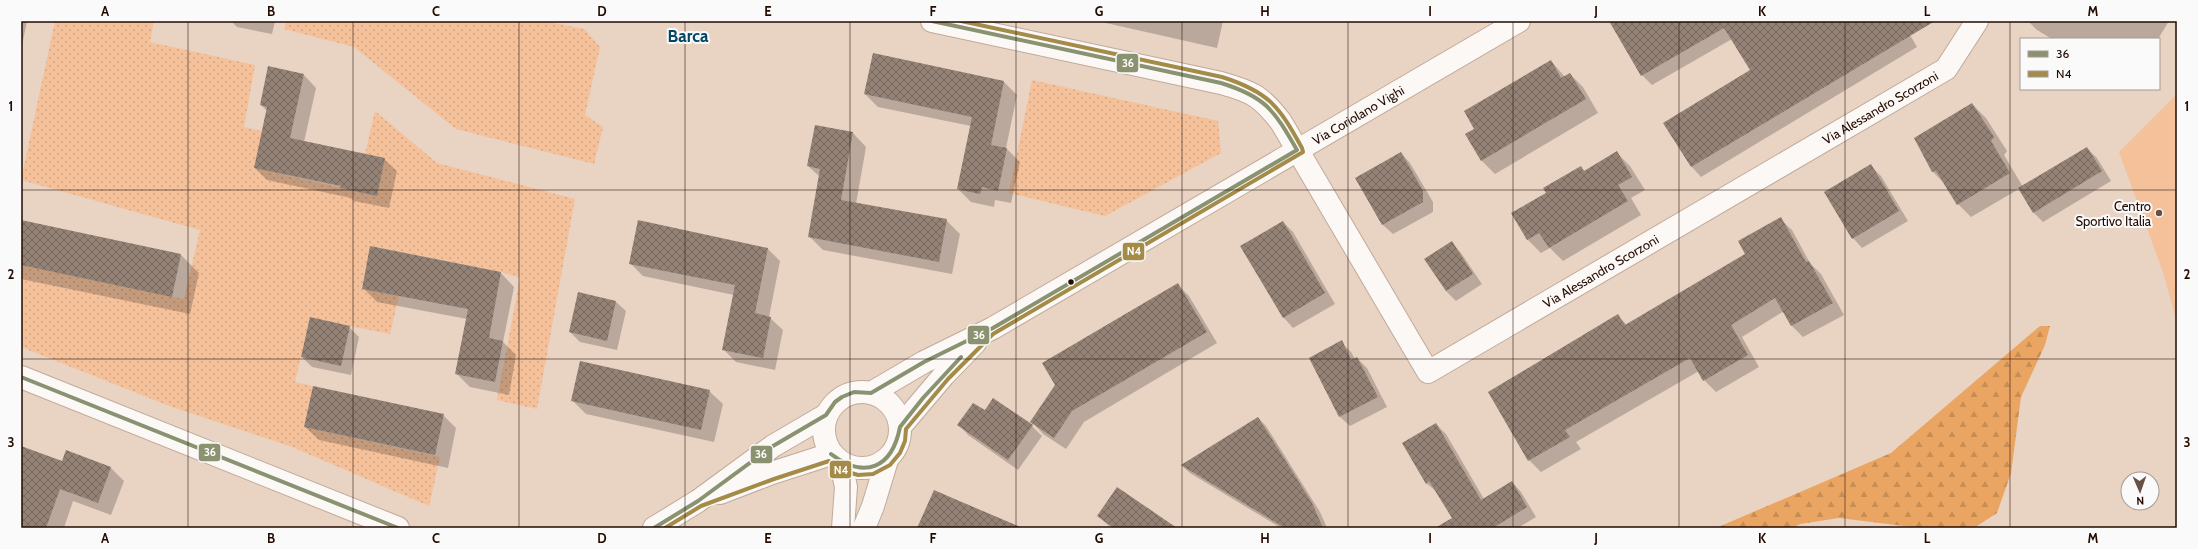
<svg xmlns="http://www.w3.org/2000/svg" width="2198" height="549" font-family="Cabin,sans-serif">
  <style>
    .grass { fill: url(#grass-dots) }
    .forest { fill: url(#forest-firs) }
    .garden { fill: #f4c19b }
    .shadow { fill: #0003 }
    .building { fill: url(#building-cross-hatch) }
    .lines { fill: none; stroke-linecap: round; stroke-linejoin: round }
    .minor-casing { stroke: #c0aa9a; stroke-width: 24 }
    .minor { stroke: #fcf8f6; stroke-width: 22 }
    .bus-1-casing { stroke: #fafafa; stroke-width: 7 }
    .bus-2-casing { stroke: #fafafa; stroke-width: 7 }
    .bus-1 { stroke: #8b9270; stroke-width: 4 }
    .bus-2 { stroke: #a48b48; stroke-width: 4 }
    .grid { fill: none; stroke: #220b00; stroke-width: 1; stroke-opacity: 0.55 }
    .poi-dot { fill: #685144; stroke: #fafafa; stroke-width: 1.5 }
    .bus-dot { fill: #220b00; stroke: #fafafa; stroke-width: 1.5 }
    .labels { text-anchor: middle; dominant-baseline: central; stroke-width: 4; stroke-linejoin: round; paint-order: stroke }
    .street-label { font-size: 13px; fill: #220b00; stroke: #fafafa }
    .poi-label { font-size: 13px; fill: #220b00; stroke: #fafafa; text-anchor: end }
    .district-label { font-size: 17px; font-weight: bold; fill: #034666; stroke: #fafafa }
    .line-badge { stroke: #fafafa; stroke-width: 1.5 }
    .badge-label { font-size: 11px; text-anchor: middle; font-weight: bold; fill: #fff }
    .neatline { fill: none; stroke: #220b00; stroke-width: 1.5 }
    .grid-label { font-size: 13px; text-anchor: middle; font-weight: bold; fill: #220b00 }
  </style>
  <defs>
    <pattern id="grass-dots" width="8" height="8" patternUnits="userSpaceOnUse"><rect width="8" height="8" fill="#f4c19b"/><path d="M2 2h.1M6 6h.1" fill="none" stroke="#d1a484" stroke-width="1.8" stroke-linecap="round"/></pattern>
    <pattern id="forest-firs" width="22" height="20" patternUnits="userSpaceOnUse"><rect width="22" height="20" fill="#eaa562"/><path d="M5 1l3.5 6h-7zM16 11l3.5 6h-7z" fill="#c88d53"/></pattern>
    <pattern id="building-cross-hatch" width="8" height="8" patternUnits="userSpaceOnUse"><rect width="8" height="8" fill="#938275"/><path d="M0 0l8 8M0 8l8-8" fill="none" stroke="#78695e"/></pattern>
  </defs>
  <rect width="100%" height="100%" fill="#e9d3c3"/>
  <path class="grass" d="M55 21H154L150 42 255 65 244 127 262 131 254 168 377 196 385 158 365 154 375 111 437 163 575 199 537 409 497 400 520 278 501 272 370 246 362 289 399 296 390 334 310 318 295 382 313 386 304 427 440 457 429 506 292 447 172 407 21 347V265L184 299 200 230 21 180Z
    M286 21H545L584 29 600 47 585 115 603 127 594 164 456 129 354 47 284 29Z
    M1032 80 1218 121 1221 153 1105 216 1009 193Z"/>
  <path class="forest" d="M2040 326H2050L2045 345 2021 397 2011 473 1997 513 1974 528H1920L1839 518 1800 524 1792 528H1716L1891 453Z"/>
  <path class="garden" d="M2177 94V323L2164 275 2119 152Z"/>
  <path class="shadow" d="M21 21H27L21 50Z
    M231 21H275L272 34 237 27Z
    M1097 21H1223L1217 48Z
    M1619 21H1902L1917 47 1701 177 1692 167 1664 123 1751 70 1732 39 1652 85 1642 75Z
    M2028 21H2169L2158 39H2052L2037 30Z
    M873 54 1004 82 1017 95 1006 148 1020 162 1011 203 995 200 994 207 971 202 958 189 971 126 878 107 865 94Z
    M1551 61 1565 77 1570 74 1583 87 1598 113 1495 174 1481 160 1475 129Z
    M269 67 304 75 316 88 304 142 384 159 397 171 389 208 354 201 351 198 267 180 255 168 267 111 261 105Z
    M1972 104 1986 118 2007 151 2004 155 2023 187 2087 148 2097 158 2111 181 2043 222 2033 212 2019 189 1971 217 1958 204 1944 183 1933 172Z
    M853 133 866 147 856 204 946 220 960 234 952 274 823 250 809 236 820 177 808 166Z
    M1401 153 1410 163 1433 202V212L1393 234 1383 225 1356 178Z
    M1617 153 1630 166 1645 190 1631 198 1641 215 1563 261 1550 248 1541 253 1528 240 1513 213Z
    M1871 166 1881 176 1908 221 1862 248 1853 238Z
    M1780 219 1792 230 1810 263 1821 274 1844 315 1803 337 1791 325 1784 311 1742 337 1759 367 1716 392 1704 380 1699 371 1576 442 1581 449 1541 472 1529 460 1618 316 1627 325 1746 254Z
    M21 221 181 255 199 273 190 314 21 279Z
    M1283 222 1293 232 1335 304 1293 328 1284 318 1242 246Z
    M1452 243 1461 253 1482 284 1456 301 1446 291 1426 259Z
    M768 249 780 261 769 317 783 330 775 370 736 362 723 349 734 295 643 276 630 263Z
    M501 273 514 287 503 342 516 355 509 395 470 387 457 374 467 319 377 302 363 288Z
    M1178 285 1189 296 1217 343 1084 422 1066 449 1043 434 1032 422Z
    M616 302 626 311 617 350 580 342 570 332Z
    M349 327 359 337 351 375 312 367 302 357Z
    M1341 342 1351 352 1355 359 1357 358 1367 368 1387 407 1350 426 1340 417 1310 358Z
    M709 391 723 404 714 442 586 414 572 400Z
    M993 399 1032 426 1042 436 1018 470 968 435 959 425 985 412Z
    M443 415 456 428 448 468 319 440 305 427Z
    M1258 418 1266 426 1320 512 1327 528H1281L1190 473 1182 466Z
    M1436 424 1446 434 1484 499 1512 482 1521 492 1536 517 1518 528H1459L1437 492 1426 483Z
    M21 447 63 462 67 451 111 468 124 481 111 515 73 501 64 528H21Z
    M1098 516 1176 528H1111Z"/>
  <path class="building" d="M1609 21H1935L1691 167 1663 123 1750 70 1724 28 1641 76Z
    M873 53 1004 81 991 145 1007 148 998 191 982 187 980 194 957 189 972 117 864 94Z
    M1551 60 1561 78 1570 73 1586 99 1481 161 1465 134 1474 129 1464 111Z
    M268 66 304 74 290 138 385 158 377 196 340 188 341 186 254 168 267 107 260 105Z
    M1972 103 1994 137 1991 141 2010 173 1957 205 1936 171 1932 172 1914 138Z
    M815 125 853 132 841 200 947 219 939 262 808 237 820 169 807 166Z
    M2087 147 2102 171 2033 213 2018 188Z
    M1617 151 1632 177 1618 185 1628 201 1549 248 1539 233 1527 240 1511 213 1546 193 1543 188 1581 166 1584 171Z
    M1401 152 1423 191V202L1382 225 1355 178Z
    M1871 164 1899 211 1852 239 1824 192Z
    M1781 217 1806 262 1809 261 1833 303 1791 326 1775 298 1731 325 1748 355 1703 381 1690 358 1565 430 1570 437 1528 461 1488 392 1618 314 1625 325 1745 254 1738 241Z
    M21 220 181 254 172 297 21 265Z
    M638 220 768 248 755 313 771 317 763 358 722 350 735 285 629 264Z
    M1283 221 1325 293 1283 318 1240 246Z
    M1452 241 1473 274 1446 291 1424 259Z
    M370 246 501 272 489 338 503 341 495 382 455 374 468 309 362 289Z
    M1178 283 1207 332 1072 411 1054 438 1030 422 1055 385 1042 363Z
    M578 292 616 301 607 341 569 332Z
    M310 317 350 326 341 366 301 357Z
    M1342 340 1351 360 1357 357 1378 397 1339 417 1309 358Z
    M580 361 710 390 701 430 571 401Z
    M313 386 444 414 435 455 304 427Z
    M993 398 1033 425 1008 460 957 425 973 403 985 410Z
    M1258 417 1312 503 1323 528H1285L1181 465Z
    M1436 423 1481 500 1512 481 1527 507 1496 526 1497 528H1435L1452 518 1429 481 1426 484 1402 443Z
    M21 446 62 461 66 450 111 467 98 503 60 489 46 528H21Z
    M1117 487 1177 528H1114L1097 516Z
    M934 490 957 500 1023 528H917Z"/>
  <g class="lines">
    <defs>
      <g id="minor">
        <path id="s1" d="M932 21 1221 83C1253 92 1261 96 1281 122L1428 372 1946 69 1977 21"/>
        <path d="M21 377 398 528"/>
        <circle cx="862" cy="430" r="38"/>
        <path id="s2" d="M871 393 924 362 993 328 1519 21"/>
        <path d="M900 427 944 375 975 343"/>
        <path d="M841 464 846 487 843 528"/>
        <path d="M720 493 772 473 831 454"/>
        <path d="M654 528 698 501 773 446 826 415"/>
        <path d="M864 528 873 506 887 460"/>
      </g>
    </defs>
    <use href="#minor" class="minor-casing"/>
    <use href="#minor" class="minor"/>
    <defs>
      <path id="bus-1" d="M932 21 1221 83C1266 97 1274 110 1297 150
        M21 377 398 528
        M871 393 924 362 993 328 1297 150
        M900 427 923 398 961 357
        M831 454C865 480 892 468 900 427
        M654 528 698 501 773 446 826 415 835 402 842 397 854 392 871 393"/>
      <path id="bus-2" d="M665 528 701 506 774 479 829 461 838 469 858 475 873 474 890 465 900 453 905 441 906 429 948 379 993 334 1303 152 1302 148C1279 106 1269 92 1222 77L961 21"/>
    </defs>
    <use href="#bus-1" class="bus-1-casing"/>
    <use href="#bus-2" class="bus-2-casing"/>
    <use href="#bus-1" class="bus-1"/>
    <use href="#bus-2" class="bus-2"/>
  </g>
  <path class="grid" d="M188 21V528M353 21V528M519 21V528M685 21V528M850 21V528M1016 21V528M1182 21V528M1348 21V528M1513 21V528M1679 21V528M1845 21V528M2010 21V528M21 190H2177M21 359H2177"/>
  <circle class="poi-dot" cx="2159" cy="213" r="4"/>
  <circle class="bus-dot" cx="1071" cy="282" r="3.5"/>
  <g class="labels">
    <g class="street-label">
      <text stroke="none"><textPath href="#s1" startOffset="1183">Via Alessandro Scorzoni</textPath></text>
      <text stroke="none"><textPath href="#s2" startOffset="561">Via Coriolano Vighi</textPath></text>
      <text stroke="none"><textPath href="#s1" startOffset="859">Via Alessandro Scorzoni</textPath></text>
    </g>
    <g class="poi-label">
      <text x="2151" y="206">Centro<tspan x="2151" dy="15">Sportivo Italia</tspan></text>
    </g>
    <g class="district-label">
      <text x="688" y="36">Barca</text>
    </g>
  </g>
  <g class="line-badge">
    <rect x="1116" y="53" width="23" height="20" rx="4" fill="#8b9270"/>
    <rect x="1122" y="242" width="23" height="19" rx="4" fill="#a48b48"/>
    <rect x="967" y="325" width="23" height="20" rx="4" fill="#8b9270"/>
    <rect x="198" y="443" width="23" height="19" rx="4" fill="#8b9270"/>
    <rect x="750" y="445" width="23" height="19" rx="4" fill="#8b9270"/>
    <rect x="829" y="460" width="23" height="19" rx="4" fill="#a48b48"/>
  </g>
  <g class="badge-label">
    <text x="1128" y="67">36</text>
    <text x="1134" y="255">N4</text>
    <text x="979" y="339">36</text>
    <text x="210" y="456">36</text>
    <text x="761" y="458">36</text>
    <text x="841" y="474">N4</text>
  </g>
  <rect width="2198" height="549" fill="none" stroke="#fafafa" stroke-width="44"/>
  <rect x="2020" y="38" width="140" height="52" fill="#fafafa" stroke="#a49a96"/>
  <rect x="2028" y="51" width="20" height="6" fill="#8b9270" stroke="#a49a96"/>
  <text x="2056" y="58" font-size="12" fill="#220b00">36</text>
  <rect x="2028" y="71" width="20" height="6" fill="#a48b48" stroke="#a49a96"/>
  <text x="2056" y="78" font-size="12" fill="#220b00">N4</text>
  <g transform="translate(2140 491) rotate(178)"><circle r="19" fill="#fafafa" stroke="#a49a96"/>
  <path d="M0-3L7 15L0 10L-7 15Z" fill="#685144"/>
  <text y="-6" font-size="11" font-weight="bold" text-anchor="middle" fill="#220b00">N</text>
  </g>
  <rect x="22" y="22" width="2154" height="505" class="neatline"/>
  <g class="grid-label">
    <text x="105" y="16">A</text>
    <text x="271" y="16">B</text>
    <text x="436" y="16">C</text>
    <text x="602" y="16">D</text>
    <text x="768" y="16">E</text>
    <text x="933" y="16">F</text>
    <text x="1099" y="16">G</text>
    <text x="1265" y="16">H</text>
    <text x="1430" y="16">I</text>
    <text x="1596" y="16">J</text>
    <text x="1762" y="16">K</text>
    <text x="1927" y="16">L</text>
    <text x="2093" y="16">M</text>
    <text x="11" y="111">1</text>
    <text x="2187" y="111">1</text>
    <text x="11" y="279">2</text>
    <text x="2187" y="279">2</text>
    <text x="11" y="447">3</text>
    <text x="2187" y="447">3</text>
    <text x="105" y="543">A</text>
    <text x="271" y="543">B</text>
    <text x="436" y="543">C</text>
    <text x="602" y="543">D</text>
    <text x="768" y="543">E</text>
    <text x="933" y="543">F</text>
    <text x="1099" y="543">G</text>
    <text x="1265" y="543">H</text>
    <text x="1430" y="543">I</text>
    <text x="1596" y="543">J</text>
    <text x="1762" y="543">K</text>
    <text x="1927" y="543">L</text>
    <text x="2093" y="543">M</text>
  </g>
</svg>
